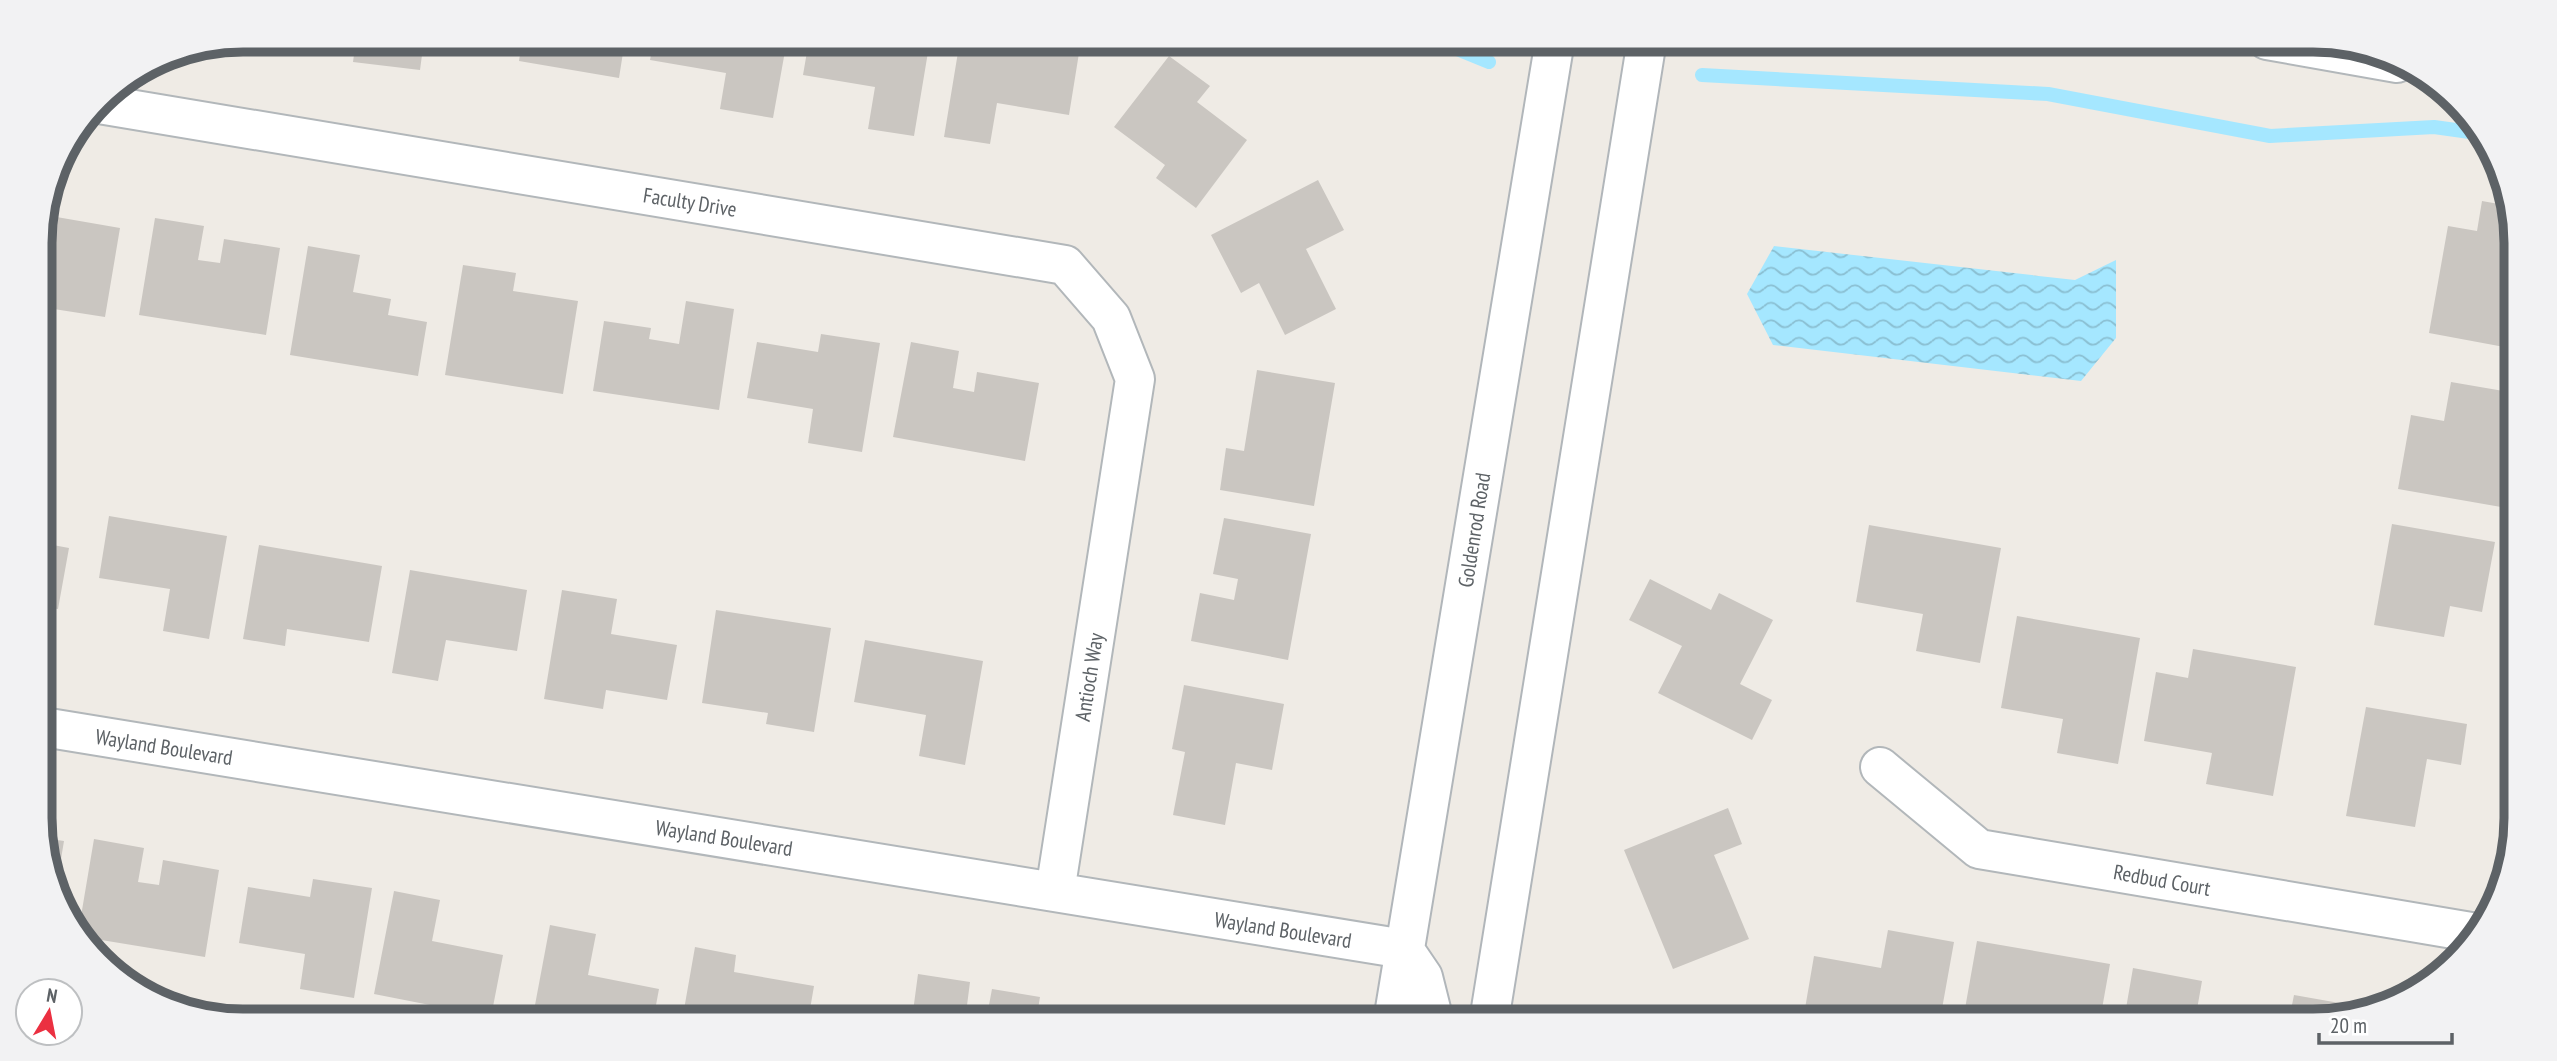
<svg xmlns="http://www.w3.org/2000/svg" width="2557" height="1061" font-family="'PT Sans Narrow',sans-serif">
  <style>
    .water { fill: url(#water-waves) }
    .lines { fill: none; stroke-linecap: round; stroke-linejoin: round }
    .stream { stroke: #a5e7ff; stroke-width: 14 }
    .building { fill: #cac6c1 }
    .minor-casing { stroke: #b2b7ba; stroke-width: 42 }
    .tertiary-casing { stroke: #b2b7ba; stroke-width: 42 }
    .secondary-casing { stroke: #b1b6ba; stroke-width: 42 }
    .minor { stroke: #fff; stroke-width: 38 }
    .tertiary { stroke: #fff; stroke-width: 38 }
    .secondary { stroke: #fff; stroke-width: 38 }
    .labels { text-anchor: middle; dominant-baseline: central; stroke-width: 6; stroke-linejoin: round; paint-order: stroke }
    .street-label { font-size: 21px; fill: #5d6266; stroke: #fff }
    .rim { fill: none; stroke: #5d6266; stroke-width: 9 }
  </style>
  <defs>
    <pattern id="water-waves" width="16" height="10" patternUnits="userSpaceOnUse" patternTransform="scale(1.75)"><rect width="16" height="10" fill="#a5e7ff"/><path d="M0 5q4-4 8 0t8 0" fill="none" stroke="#8abfd2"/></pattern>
  </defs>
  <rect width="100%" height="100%" fill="#efebe5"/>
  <path class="water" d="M1774 246 2075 280 2116 260V338L2081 381 1773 345 1747 294Z"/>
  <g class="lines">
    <path class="stream" d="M1435 40 1489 62
      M1702 75 2048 94 2270 136 2434 127 2477 133"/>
  </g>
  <path class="building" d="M356 40H424L420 70 353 62Z
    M522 40H625L619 78 519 61Z
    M654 40H787L773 118 720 109 726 73 650 60Z
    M809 40H930L914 136 868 129 875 87 803 75Z
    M960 40H1000L1079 53 1069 115 997 103 990 144 944 137Z
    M1169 56 1210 86 1197 102 1247 140 1196 208 1156 178 1165 165 1114 127Z
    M1318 180 1344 230 1306 249 1336 309 1285 335 1259 283 1241 293 1211 235Z
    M2482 201 2510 206 2515 217V349L2429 333 2448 226 2477 231Z
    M45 215 120 228 105 317 41 307V230Z
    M155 218 204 226 198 260 220 263 224 239 280 248 266 335 139 315Z
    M308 246 360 255 353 292 391 299 388 315 427 322 418 376 290 355Z
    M463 265 516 273 513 291 578 301 563 394 445 375Z
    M686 301 734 309 719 410 593 391 604 321 651 328 649 339 679 344Z
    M821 334 880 343 862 452 808 443 813 409 747 398 757 342 818 352Z
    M911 342 959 351 953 388 974 392 977 372 1039 383 1025 461 893 437Z
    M1257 370 1335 383 1314 506 1220 490 1226 448 1244 451Z
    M2451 382 2515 393 2516 424 2501 507 2398 489 2411 415 2444 421Z
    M109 516 227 536 209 639 163 631 170 589 99 578Z
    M1224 518 1311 534 1288 660 1191 641 1200 593 1234 600 1238 579 1213 574Z
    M2392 524 2495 542 2482 612 2450 606 2444 637 2374 625Z
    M1869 525 2001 548 1980 663 1916 651 1923 614 1856 602Z
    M42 543 69 548 58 609 43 607Z
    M259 545 382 566 369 642 287 629 285 646 243 639Z
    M410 570 527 590 517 651 446 640 438 681 392 673Z
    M1650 579 1711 610 1719 593 1773 620 1740 684 1772 700 1752 740 1658 693 1682 646 1629 620Z
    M562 590 617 599 611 634 677 645 667 700 606 690 603 709 544 699Z
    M716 610 831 628 814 732 766 724 768 713 702 703Z
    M2017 616 2140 638 2118 764 2057 753 2063 719 2001 708Z
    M865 640 983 661 965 765 919 756 926 715 854 702Z
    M2193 649 2296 667 2273 796 2206 784 2212 753 2144 741 2156 672 2188 678Z
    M1184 685 1284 704 1272 770 1236 763 1225 825 1173 815 1185 752 1172 749Z
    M2366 707 2467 724 2461 765 2427 759 2415 827 2346 816Z
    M1728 808 1742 844 1714 855 1749 939 1673 969 1624 850Z
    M44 838 64 841 57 883 44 857Z
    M94 839 144 848 138 882 159 885 163 860 219 870 205 957 83 937 79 928Z
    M313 879 372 888 354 998 300 989 305 954 239 943 248 887 310 897Z
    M394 891 440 900 432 941 503 955 491 1017 374 994Z
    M550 925 596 934 588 975 659 989 653 1021H532Z
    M1888 930 1954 942 1940 1020H1803L1814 956 1881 968Z
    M1977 941 2110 964 2100 1020H1963Z
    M695 947 736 955 734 972 814 986 808 1021H682Z
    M2133 968 2202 981 2196 1015 2221 1020H2124Z
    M918 974 970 982 965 1021H872L873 1013 912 1019Z
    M992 989 1040 997 1036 1021H986Z
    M2294 995 2362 1007 2326 1020H2289Z
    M1137 1011 1192 1019V1021H1136Z"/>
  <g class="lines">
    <defs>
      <path id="minor" d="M99 104 1065 265 1111 318 1135 379 1055 892
        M43 727 1404 949
        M1880 767 1979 849 2471 932"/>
      <path id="tertiary" d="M2267 40 2397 63"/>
      <path id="secondary" d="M1404 949 1423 977 1434 1021
        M1393 1021 1555 40
        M1489 1021 1647 40"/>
    </defs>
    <use href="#minor" class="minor-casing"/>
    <use href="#tertiary" class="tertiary-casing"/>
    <use href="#secondary" class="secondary-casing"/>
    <use href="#minor" class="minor"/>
    <use href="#tertiary" class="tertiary"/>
    <use href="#secondary" class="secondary"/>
  </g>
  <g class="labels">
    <g class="street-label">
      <text transform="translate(690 202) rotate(9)">Faculty Drive</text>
      <text transform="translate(1474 530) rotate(-81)">Goldenrod Road</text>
      <text transform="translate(1089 677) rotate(-81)">Antioch Way</text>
      <text transform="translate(164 747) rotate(9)">Wayland Boulevard</text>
      <text transform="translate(724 838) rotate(9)">Wayland Boulevard</text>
      <text transform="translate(2162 880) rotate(10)">Redbud Court</text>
      <text transform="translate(1283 930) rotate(9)">Wayland Boulevard</text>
    </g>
  </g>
  <path d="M0 0H2557V1061H0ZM243 52H2313A191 191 0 0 1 2504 243V818A191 191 0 0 1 2313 1009H243A191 191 0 0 1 52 818V243A191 191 0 0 1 243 52Z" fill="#f2f2f3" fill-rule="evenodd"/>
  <path class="rim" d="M243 52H2313A191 191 0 0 1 2504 243V818A191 191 0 0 1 2313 1009H243A191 191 0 0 1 52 818V243A191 191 0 0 1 243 52Z"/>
  <g transform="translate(49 1012) rotate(10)"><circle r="33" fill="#ffffff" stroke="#bec0c2" stroke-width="2"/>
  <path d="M0-5L12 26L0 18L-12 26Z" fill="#eb3041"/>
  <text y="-10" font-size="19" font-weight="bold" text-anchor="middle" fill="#5d6266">N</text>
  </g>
  <path d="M2319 1033v10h133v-10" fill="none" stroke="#5d6266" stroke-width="3.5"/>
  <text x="2330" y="1033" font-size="21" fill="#5d6266" stroke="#ffffff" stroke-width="5" paint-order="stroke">20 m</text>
</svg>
